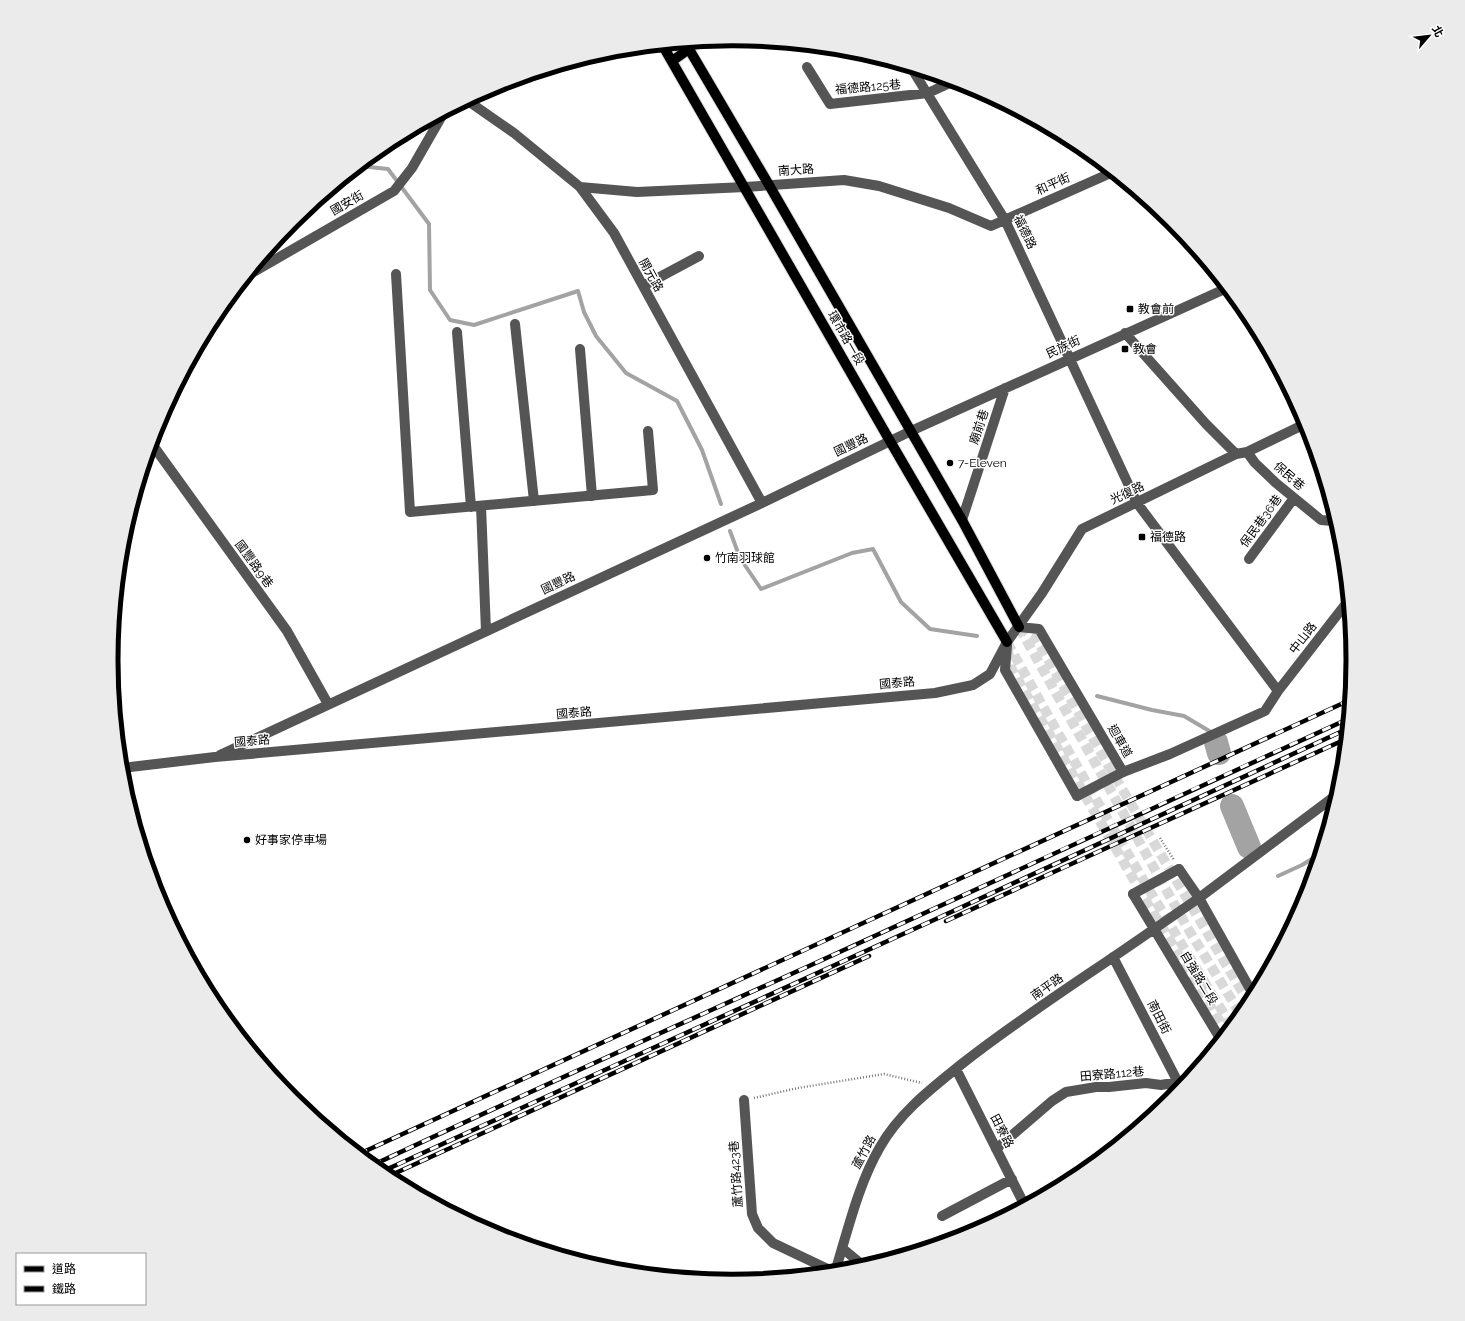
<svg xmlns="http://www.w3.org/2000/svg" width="1465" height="1321" font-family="Raleway,'Noto Sans TC',sans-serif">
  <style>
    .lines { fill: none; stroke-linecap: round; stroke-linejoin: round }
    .stream { stroke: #a3a3a3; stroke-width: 4 }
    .river { stroke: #a3a3a3; stroke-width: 24 }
    .minor-tunnel { stroke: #d9d9d9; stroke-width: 10; stroke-dasharray: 10 5; stroke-linecap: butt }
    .major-tunnel { stroke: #d9d9d9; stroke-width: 10; stroke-dasharray: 10 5; stroke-linecap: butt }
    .major-casing { stroke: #dbdbdb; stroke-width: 12 }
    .path { stroke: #777; stroke-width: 2.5; stroke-dasharray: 1 2; stroke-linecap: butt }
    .minor { stroke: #555; stroke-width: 10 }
    .major { stroke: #000; stroke-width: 10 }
    .rail-casing { stroke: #000; stroke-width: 4.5 }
    .rail { stroke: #fff; stroke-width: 3; stroke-dasharray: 9; stroke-linecap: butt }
    .minor-bridge { stroke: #555; stroke-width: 10 }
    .poi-dot { fill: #000; stroke: #fff; stroke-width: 1.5 }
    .labels { text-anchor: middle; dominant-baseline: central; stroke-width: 3; stroke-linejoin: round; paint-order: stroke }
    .street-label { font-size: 12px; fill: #000; stroke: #fff }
    .poi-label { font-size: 12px; fill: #000; stroke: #fff; text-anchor: start }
    .rim { fill: none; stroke: #000; stroke-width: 5 }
  </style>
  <rect width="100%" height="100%" fill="#fff"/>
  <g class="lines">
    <path class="stream" d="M360 166 388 169 429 224 430 290 450 320 474 325 578 291 584 312 596 336 626 373 677 401 702 450 721 504
      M730 531 740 558 761 589 852 553 873 549 901 602 930 629 977 636
      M1097 696 1152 710 1184 716 1211 732
      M1278 876 1302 865 1320 854"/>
    <path class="river" d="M1216 742 1219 753
      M1232 806 1249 847"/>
    <path class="minor-tunnel" d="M1019 627 1035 636 1108 765 1250 1005
      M1008 650 1011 668 1152 911 1227 1033"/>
    <path class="major-tunnel" d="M1019 627 1187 927 1241 1015
      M1007 642C1079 772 1154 900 1232 1027"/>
    <defs>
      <path id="major" d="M686 44 769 185 962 520 1019 627
        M663 46 890 441 1007 642
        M672 61 689 49"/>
    </defs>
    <use href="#major" class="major-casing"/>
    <path class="path" d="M1160 838 1174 860
      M754 1098 798 1088 884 1074 922 1083"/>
    <path class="minor" d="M807 67 830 104 928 93 954 81
      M912 69 1005 220 1137 503 1278 691
      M468 101 514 133 580 187 614 233 762 503
      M580 187 637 192 745 187 844 180 879 186 949 208 991 226 1113 172
      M250 274 394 191 412 168 443 114
      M396 274 410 512 653 490 648 431
      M643 286 699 256
      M515 324 534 501
      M457 332 471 507
      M1125 333 1206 424 1236 454
      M580 349 592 496
      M152 444 287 631 328 704
      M1247 452 1255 463 1276 483 1321 520 1332 521 1338 527
      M481 506 486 631
      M962 520 1005 388
      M1249 559 1294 498
      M1019 627 1039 629 1123 772 1170 754 1265 711 1278 691 1348 601
      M1007 646 1005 670 1077 796
      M220 755 762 503 911 431 1227 288
      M122 768 215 757 935 693 973 685 990 674 1007 642 1042 593 1082 529 1236 454 1247 452 1307 423
      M1179 869 1199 898 1254 996
      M1133 894 1221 1040
      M1199 898 1339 793
      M1113 957 1181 1088
      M956 1069 1025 1206
      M744 1100 752 1214 758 1228 773 1243 834 1272
      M996 1149 1052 1101 1066 1092 1096 1087H1109L1146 1083 1161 1085 1178 1082
      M942 1216 1012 1179
      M842 1248 865 1267
      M835 1272C848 1230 858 1185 880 1147 900 1112 932 1088 963 1063 1024 1015 1090 974 1154 929"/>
    <use href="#major" class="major"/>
    <defs>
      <path id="rail" d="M946 921 1346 739
        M359 1154 1350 700
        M373 1165C517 1097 663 1032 809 966 989 884 1168 800 1348 719
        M381 1172 936 919 1347 729
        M387 1177 869 956"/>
    </defs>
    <use href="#rail" class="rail-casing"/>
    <use href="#rail" class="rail"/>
    <path class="minor-bridge" d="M1077 796 1123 772
      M1133 894 1179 869
      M1154 929 1199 898"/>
  </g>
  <g class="poi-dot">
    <rect x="1126" y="305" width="8" height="8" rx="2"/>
    <rect x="1121" y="345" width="8" height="8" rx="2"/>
    <circle cx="950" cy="463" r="4"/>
    <rect x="1138" y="533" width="8" height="8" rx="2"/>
    <circle cx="707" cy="558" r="4"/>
    <circle cx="247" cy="840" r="4"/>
  </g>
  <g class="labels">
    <g class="street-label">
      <text transform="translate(868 87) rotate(-5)">福德路125巷</text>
      <text transform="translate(796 170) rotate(-4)">南大路</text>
      <text transform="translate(1053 184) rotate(-24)">和平街</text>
      <text transform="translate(347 203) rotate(-30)">國安街</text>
      <text transform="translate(1025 232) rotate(64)">福德路</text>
      <text transform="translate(651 275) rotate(61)">開元路</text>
      <text transform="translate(846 338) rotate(60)">環市路一段</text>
      <text transform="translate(1063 347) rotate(-25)">民族街</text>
      <text transform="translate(979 427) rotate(-72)">廟前巷</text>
      <text transform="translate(851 445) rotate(-26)">國豐路</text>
      <text transform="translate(1289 476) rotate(41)">保民巷</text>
      <text transform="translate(1127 493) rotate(-25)">光復路</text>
      <text transform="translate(1261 521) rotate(-54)">保民巷36巷</text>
      <text transform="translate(254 564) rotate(54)">國豐路9巷</text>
      <text transform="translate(558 583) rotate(-25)">國豐路</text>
      <text transform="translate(1303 638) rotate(-52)">中山路</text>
      <text transform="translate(897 683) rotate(-5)">國泰路</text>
      <text transform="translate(574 713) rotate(-5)">國泰路</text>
      <text transform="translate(252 741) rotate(-5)">國泰路</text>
      <text transform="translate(1120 741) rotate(60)">迴車道</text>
      <text transform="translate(1199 978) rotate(59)">自強路二段</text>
      <text transform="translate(1047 987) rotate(-35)">南平路</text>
      <text transform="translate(1159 1017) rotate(63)">南田街</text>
      <text transform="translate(1112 1074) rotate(-5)">田寮路112巷</text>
      <text transform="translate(1002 1131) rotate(63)">田寮路</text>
      <text transform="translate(864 1152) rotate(-62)">蘆竹路</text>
      <text transform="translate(736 1174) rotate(-94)">蘆竹路423巷</text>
    </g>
    <g class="poi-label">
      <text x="1138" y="309">教會前</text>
      <text x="1133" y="349">教會</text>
      <text x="958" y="463">7-Eleven</text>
      <text x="1150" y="537">福德路</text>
      <text x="715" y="558">竹南羽球館</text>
      <text x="255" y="840">好事家停車場</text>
    </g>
  </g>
  <path d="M0 0H1465V1321H0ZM118 660a614 614 0 1 1 1228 0a614 614 0 1 1-1228 0Z" fill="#ebebeb" fill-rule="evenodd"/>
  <path class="rim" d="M118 660a614 614 0 1 1 1228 0a614 614 0 1 1-1228 0Z"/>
  <rect x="16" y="1253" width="130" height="52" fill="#ffffff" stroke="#999999"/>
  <rect x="24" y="1266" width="20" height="6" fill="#000000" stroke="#999999"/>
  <text x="52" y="1273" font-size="12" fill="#000000">道路</text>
  <rect x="24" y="1286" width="20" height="6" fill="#000000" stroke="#999999"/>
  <text x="52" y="1293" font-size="12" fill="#000000">鐵路</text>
  <g transform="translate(1429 36) rotate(62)" stroke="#ffffff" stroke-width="3" paint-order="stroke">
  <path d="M0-3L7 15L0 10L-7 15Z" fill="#000000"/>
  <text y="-6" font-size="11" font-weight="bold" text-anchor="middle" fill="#000000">北</text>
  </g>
</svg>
